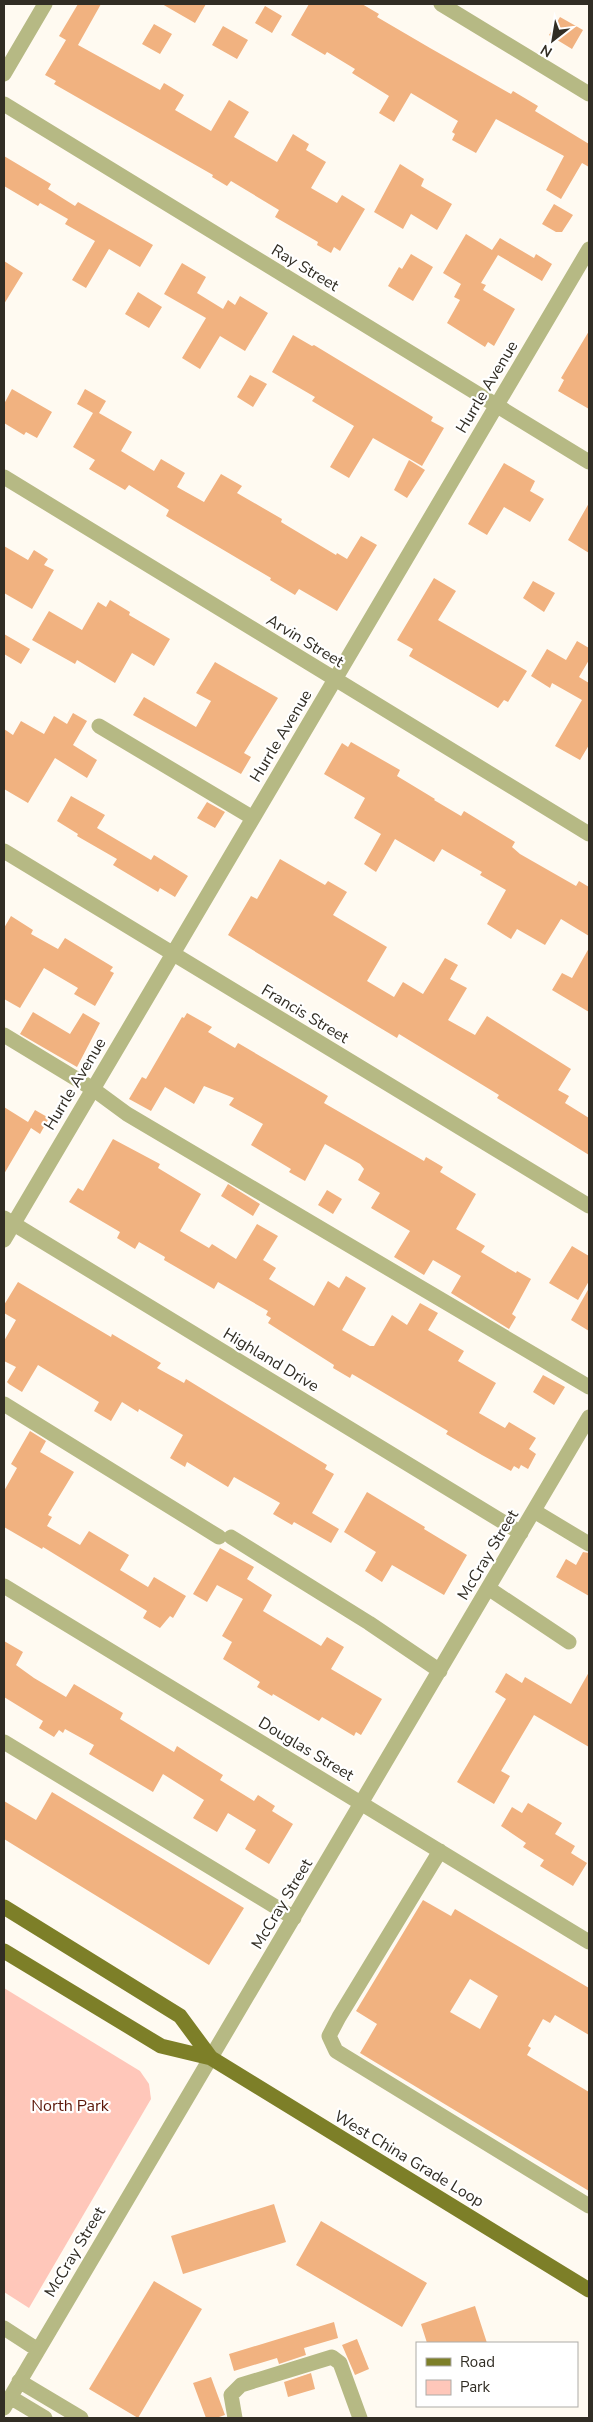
<svg xmlns="http://www.w3.org/2000/svg" width="593" height="2422" font-family="'Nunito Sans',sans-serif">
  <style>
    .green { fill: #ffc7ba }
    .building { fill: #f1b280; fill-rule: evenodd }
    .lines { fill: none; stroke-linecap: round; stroke-linejoin: round }
    .minor { stroke: #b6b984; stroke-width: 15 }
    .major { stroke: #7d7f28; stroke-width: 15 }
    .labels { text-anchor: middle; dominant-baseline: central; stroke-width: 4.5; stroke-linejoin: round; paint-order: stroke }
    .street-label { font-size: 16px; fill: #312d24; stroke: #fff }
    .park-label { font-size: 16px; fill: #5c1709; stroke: #fff }
  </style>
  <rect width="100%" height="100%" fill="#fffaf1"/>
  <path class="green" d="M4 1988 140 2071 149 2084 151 2099 29 2308 4 2292Z"/>
  <path class="building" d="M78 4H101L78 45 160 90 164 83 184 95 175 110 211 131 229 100 249 112 234 137 277 162 293 134 309 144 306 150 326 162 311 188 337 203 342 195 365 209 340 251 334 247 331 253 317 245 318 242 275 217 279 210 231 181 227 186 212 177 213 175 54 84 56 81 45 75 66 40 59 36Z
    M162 4H206L195 23Z
    M309 4H362L379 14 377 17 430 48 511 94 513 91 538 106 535 111 589 144V167L582 163 561 199 546 190 564 156 496 119 476 153 452 140 455 134 452 132 458 121 411 93 394 122 379 113 389 96 352 73 355 69 327 52 325 55 291 35Z
    M265 6 282 16 272 33 255 23Z
    M560 17 583 30 572 49 549 35Z
    M154 24 172 34 160 54 142 44Z
    M223 26 248 40 237 59 212 45Z
    M4 156 51 184 48 189 75 206 78 202 153 245 140 267 109 249 86 288 72 280 95 241 65 224 68 219 40 203 38 206 4 186Z
    M400 164 424 179 421 186 452 204 437 230 411 214 403 229 374 212Z
    M554 204 573 215 562 232H556L542 224Z
    M466 234 492 250 500 238 534 258 536 254 552 264 542 281 498 255 481 283 486 285 483 290 515 309 494 346 488 342 485 347 447 323 460 300 454 297 461 284 443 273Z
    M411 254 433 267 413 301 388 286 399 267 402 269Z
    M4 261 23 273 4 304Z
    M182 263 206 277 197 293 223 309 228 300 235 305 240 296 268 313 245 351 220 336 200 369 182 358 206 318 164 294Z
    M138 292 162 307 149 328 125 314Z
    M589 331V409L558 391 564 380 561 378Z
    M293 335 312 346 314 345 433 417 431 421 444 428 422 466 373 438 349 478 330 467 354 426 312 401 315 397 272 372Z
    M250 375 267 384 253 407 237 397Z
    M12 389 52 412 37 438 26 432 24 435 4 423V404Z
    M85 389 106 401 99 413 132 432 121 451 154 471 161 459 185 473 177 487 204 502 221 474 242 486 237 493 282 519 281 522 336 555 337 553 347 559 361 536 377 545 337 611 299 589 295 595 270 580 271 578 166 516 169 510 129 485 125 490 89 469 95 460 73 447 93 413 77 404Z
    M409 460 425 470 407 498 394 490Z
    M504 463 535 481 530 491 544 499 530 522 504 507 487 535 468 524Z
    M589 503V553L568 540Z
    M4 546 28 560 34 550 48 559 44 565 54 570 32 609 4 593Z
    M434 578 456 591 438 620 527 671 508 702 504 700 498 708 409 656 413 649 397 640Z
    M533 581 555 593 544 612 523 598Z
    M110 600 130 612 129 615 170 639 154 666 132 653 115 683 77 660 75 664 32 640 49 611 82 630 98 602 106 607Z
    M4 634 30 649 21 664 4 654Z
    M577 641 589 648V660L579 677 589 683V745L580 760 555 746 582 700 552 683 550 688 531 676 547 649 566 660Z
    M215 662 278 698 244 753 251 757 241 774 133 715 144 697 196 727 211 701 196 693Z
    M73 713 87 721 73 745 97 760 87 778 55 758 28 803 4 789V729L13 735 21 721 44 734 54 716 67 724Z
    M351 742 400 770 397 776 435 799 434 800 461 816 464 811 515 842 512 847 520 854 576 886 579 881 589 887V936L561 919 545 945 517 929 511 939 487 924 506 890 480 875 482 872 442 849 434 862 395 839 376 872 364 864 381 834 354 818 365 798 324 774 342 743 348 747Z
    M71 796 105 815 97 828 151 860 154 855 188 876 175 897 160 888 158 892 113 865 117 859 77 836 78 834 57 821Z
    M207 802 225 812 215 828 197 818Z
    M280 859 325 885 328 881 347 892 333 915 387 947 367 981 394 997 403 982 423 994 445 958 458 965 450 979 467 988 448 1020 475 1035 487 1016 571 1069 558 1090 569 1096 565 1103 589 1118V1155L497 1098 499 1095 399 1034 397 1038 377 1026 228 935 251 896 257 899Z
    M11 916 33 930 31 934 58 949 65 938 113 967 110 971 114 973 95 1006 74 994 78 988 44 968 20 1008 4 999V928Z
    M589 948V1012L552 990 562 973 572 978Z
    M33 1012 70 1034 83 1013 100 1023 77 1067 20 1034Z
    M187 1013 212 1027 208 1032 235 1048 238 1043 328 1096 324 1103 424 1161 426 1157 443 1167 440 1172 476 1194 456 1229 485 1246 481 1252 516 1273 517 1271 531 1279 512 1314 516 1317 509 1329 451 1293 461 1276 433 1260 424 1275 394 1257 410 1231 371 1208 380 1193 358 1180 364 1169 360 1164 325 1144 305 1181 289 1172 291 1169 251 1145 263 1124 229 1105 234 1098 204 1086 194 1104 165 1087 151 1111 129 1099 142 1077 146 1079 182 1017 184 1018Z
    M4 1107 28 1122 35 1110 49 1118 40 1134 31 1128 4 1174Z
    M113 1139 160 1164 158 1168 201 1194 180 1231 209 1248 212 1244 236 1259 257 1224 278 1236 263 1260 276 1268 269 1279 314 1306 328 1281 339 1288 346 1276 366 1288 342 1330 370 1346H374L392 1315 407 1325 420 1303 438 1313 428 1330 464 1351 458 1361 496 1383 479 1413 505 1428 509 1422 536 1438 529 1449 536 1454 528 1469 521 1465 519 1469 514 1466 511 1471 482 1455 446 1434 448 1431 364 1381 352 1374 350 1378 333 1368 334 1365 268 1323 271 1318 266 1315 268 1311 218 1282 214 1289 164 1260 165 1257 139 1242 135 1249 117 1238 120 1232 69 1202 78 1188 83 1191Z
    M228 1184 260 1204 253 1216 221 1196Z
    M327 1190 342 1199 333 1214 318 1205Z
    M572 1246 589 1256V1281L578 1300 549 1283Z
    M18 1282 111 1337 112 1334 161 1363 157 1368 184 1383 186 1379 327 1465 325 1469 334 1474 312 1513 339 1529 331 1543 294 1522 292 1525 273 1514 280 1503 234 1477 228 1487 187 1462 185 1467 170 1458 183 1435 139 1409 138 1412 122 1402 111 1421 94 1411 99 1402 38 1365 22 1392 9 1384 7 1382 16 1367 4 1361V1341L16 1320 4 1313V1305Z
    M589 1288V1331L571 1320Z
    M543 1375 565 1387 554 1405 533 1392Z
    M30 1431 46 1441 40 1452 74 1472 48 1515 52 1517 47 1526 80 1545 89 1531 129 1555 120 1570 148 1587 154 1577 186 1596 173 1618 170 1616 160 1628 143 1618 147 1611 43 1547 42 1549 4 1527V1491L17 1468 11 1464Z
    M367 1492 425 1527 424 1529 467 1555 444 1595 392 1565 382 1582 365 1571 376 1552 344 1532Z
    M220 1548 254 1567 247 1579 272 1595 263 1611 321 1646 327 1637 344 1647 331 1669 382 1699 361 1735 356 1732 354 1736 322 1717 319 1721 273 1694 272 1696 257 1687 260 1682 223 1659 232 1642 222 1636 243 1599 217 1585 207 1602 193 1594Z
    M583 1552 589 1553V1596L556 1577 566 1559 576 1565Z
    M4 1641 23 1652 16 1665 34 1678 66 1697 74 1684 123 1713 120 1719 174 1752 177 1746 194 1757 223 1775 220 1780 254 1801 258 1795 275 1806 272 1811 293 1824 269 1864 245 1849 256 1830 228 1813 217 1832 193 1818 204 1800 163 1774 153 1792 89 1754 94 1745 65 1729 63 1733 59 1730 54 1737 39 1728 43 1721 4 1697Z
    M589 1672V1747L534 1715 501 1771 510 1776 494 1804 457 1782 506 1699 495 1692 506 1673 522 1683 525 1677 571 1704Z
    M52 1792 244 1908 209 1965 4 1839V1801L36 1820Z
    M528 1803 562 1823 555 1834 575 1846 571 1853 587 1863 573 1886 540 1866 544 1860 523 1847 526 1843 501 1826 512 1807 522 1813Z
    M423 1900 451 1916 455 1909 589 1988V2035L555 2015 550 2023 543 2019 528 2046 531 2048 527 2055 589 2092V2191L360 2053 377 2024 356 2011ZM470 1979 498 1996 480 2029 450 2012Z
    M274 2204 286 2242 183 2274 171 2236Z
    M321 2221 427 2283 402 2327 296 2265Z
    M154 2281 202 2309 138 2418 89 2389Z
    M475 2306 487 2343H427L421 2324Z
    M334 2322 338 2338 304 2348 306 2355 279 2364 277 2358 234 2371 229 2354Z
    M357 2339 369 2369 355 2375 342 2345Z
    M311 2373 315 2389 288 2397 284 2382Z
    M211 2377 225 2415 216 2418H206L193 2383Z"/>
  <g class="lines">
    <path class="minor" d="M441 4 589 94
      M4 74 45 4
      M4 104 589 462
      M4 477 589 834
      M99 726 253 818
      M4 851 589 1206
      M4 1035 93 1089 127 1114 589 1387
      M4 1218 521 1533
      M4 1240 589 249
      M4 1404 219 1537
      M534 1511 589 1544
      M231 1537 369 1623 440 1671
      M4 1586 589 1942
      M488 1588 569 1642
      M4 1742 294 1918
      M440 1851 339 2017 329 2036 336 2051 589 2206
      M4 2328 38 2350
      M19 2381 81 2418
      M10 2397 45 2418
      M4 2408 589 1417
      M235 2418 231 2395 241 2385 332 2357 340 2363 360 2418"/>
    <path class="major" d="M4 1907 180 2016 211 2058
      M4 1951 161 2046 211 2058 589 2290"/>
  </g>
  <g class="labels">
    <g class="street-label">
      <text transform="translate(305 268) rotate(31)">Ray Street</text>
      <text transform="translate(487 387) rotate(-59)">Hurrle Avenue</text>
      <text transform="translate(305 641) rotate(31)">Arvin Street</text>
      <text transform="translate(281 736) rotate(-59)">Hurrle Avenue</text>
      <text transform="translate(305 1014) rotate(31)">Francis Street</text>
      <text transform="translate(75 1084) rotate(-59)">Hurrle Avenue</text>
      <text transform="translate(271 1360) rotate(31)">Highland Drive</text>
      <text transform="translate(488 1555) rotate(-59)">McCray Street</text>
      <text transform="translate(306 1749) rotate(31)">Douglas Street</text>
      <text transform="translate(282 1904) rotate(-59)">McCray Street</text>
      <text transform="translate(409 2159) rotate(31)">West China Grade Loop</text>
      <text transform="translate(75 2252) rotate(-59)">McCray Street</text>
    </g>
    <g class="park-label">
      <text x="70" y="2106">North Park</text>
    </g>
  </g>
  <rect width="593" height="2422" fill="none" stroke="#312d24" stroke-width="10"/>
  <rect x="416" y="2342" width="162" height="65" fill="#ffffff" stroke="#adaba7"/>
  <rect x="426" y="2358" width="25" height="8" fill="#7d7f28" stroke="#adaba7"/>
  <text x="460" y="2367" font-size="15" fill="#312d24">Road</text>
  <rect x="426" y="2380" width="25" height="15" fill="#ffc7ba" stroke="#adaba7"/>
  <text x="460" y="2392" font-size="15" fill="#312d24">Park</text>
  <g transform="translate(553 40) rotate(211)" stroke="#ffffff" stroke-width="4" paint-order="stroke">
  <path d="M0-4L9 19L0 12L-9 19Z" fill="#312d24"/>
  <text y="-8" font-size="14" font-weight="bold" text-anchor="middle" fill="#312d24">N</text>
  </g>
</svg>
